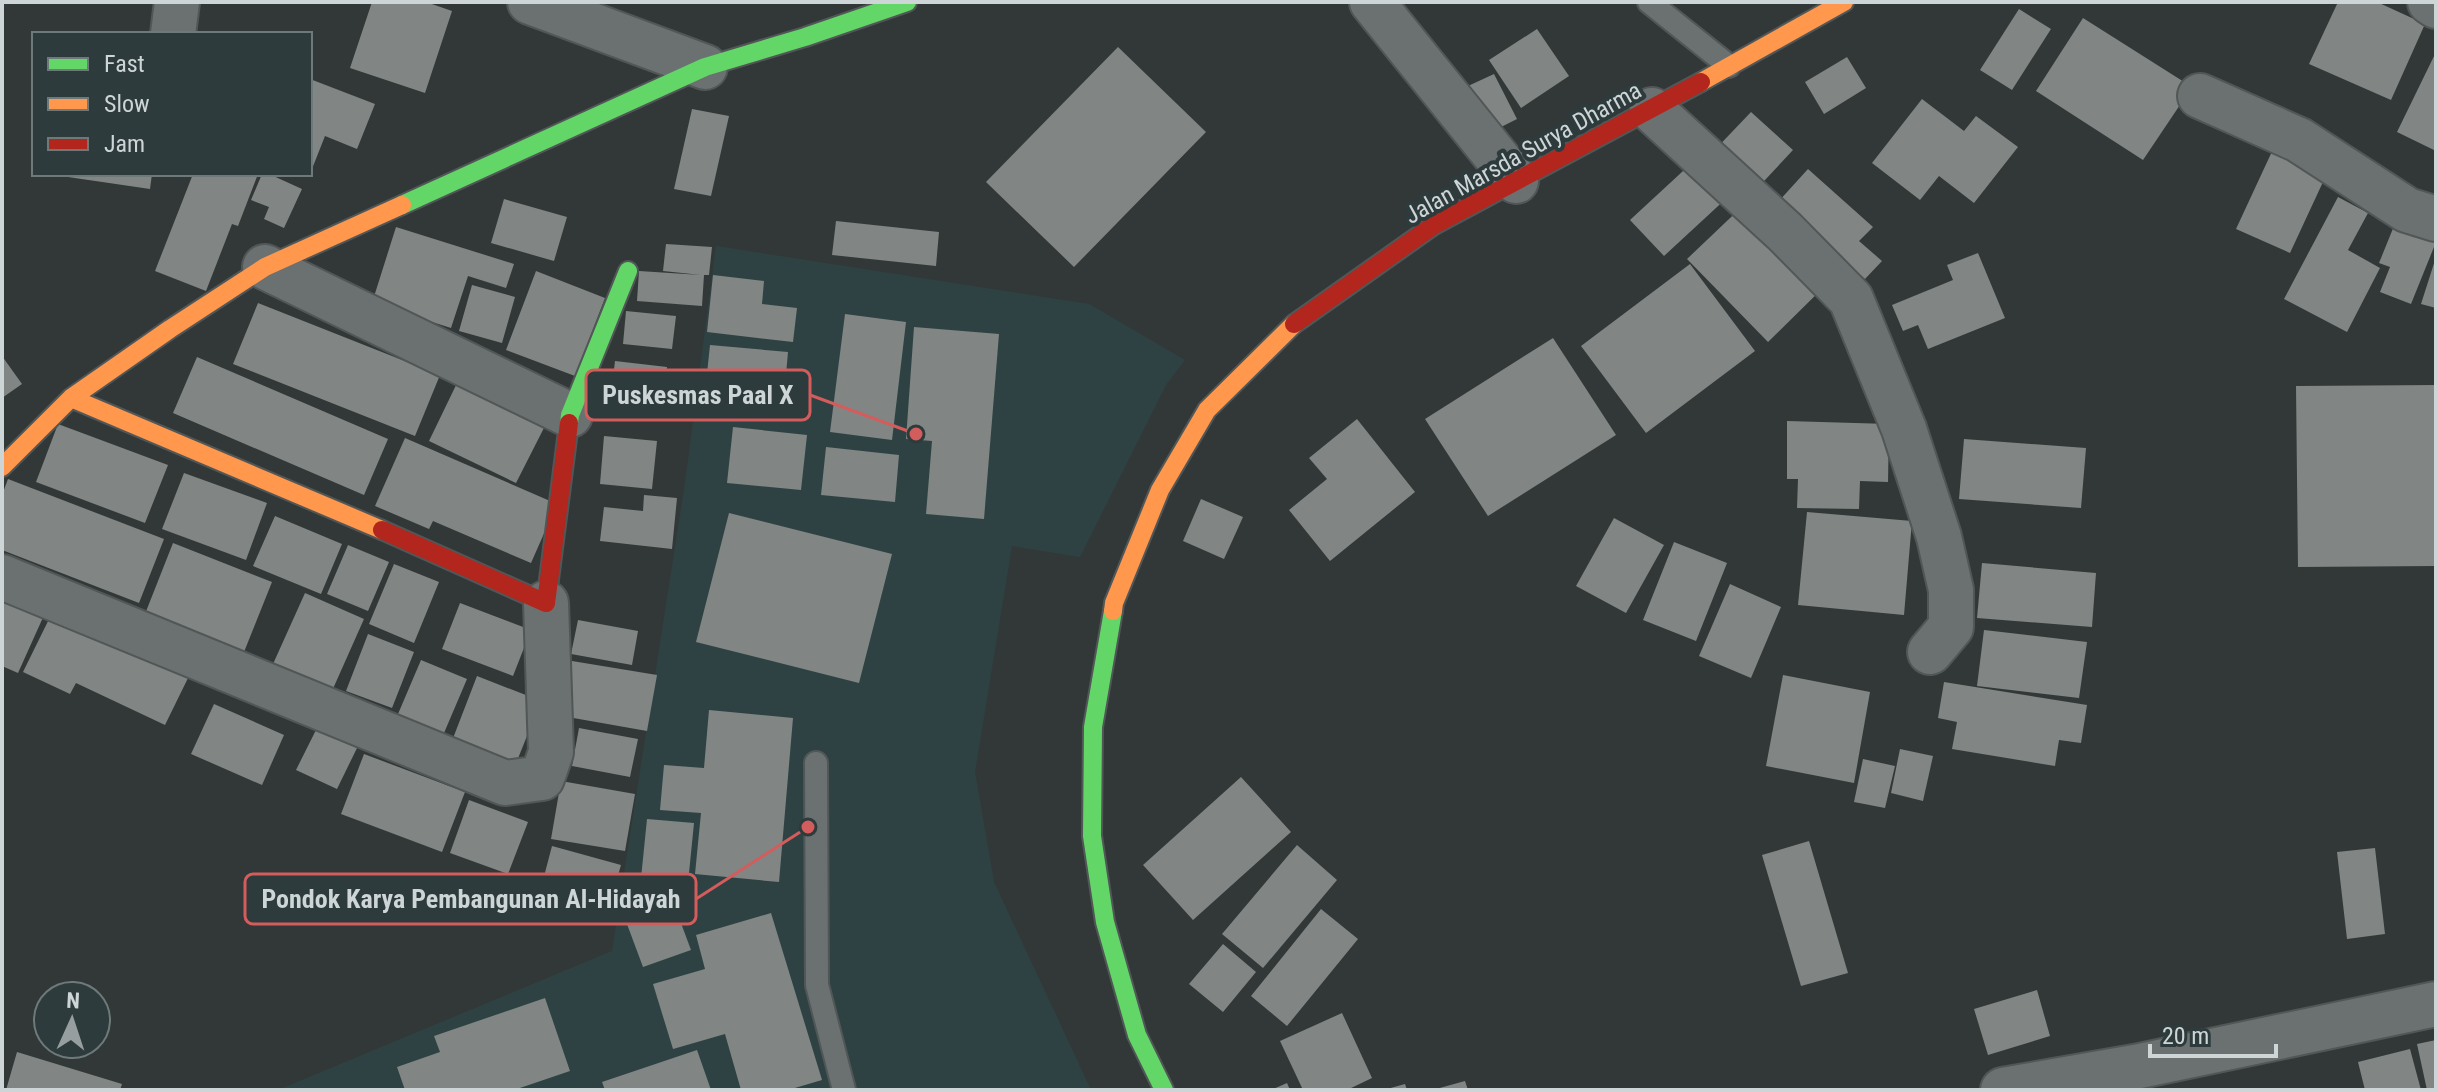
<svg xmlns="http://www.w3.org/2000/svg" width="2438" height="1092" font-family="'Roboto Condensed',sans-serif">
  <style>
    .built { fill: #2f4243 }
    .building { fill: #818684 }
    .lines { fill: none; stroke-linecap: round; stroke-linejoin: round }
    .lane-casing { stroke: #515657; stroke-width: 26 }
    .street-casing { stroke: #515657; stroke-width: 48 }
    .fast-casing { stroke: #515657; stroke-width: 22 }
    .slow-casing { stroke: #515657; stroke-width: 22 }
    .jam-casing { stroke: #515657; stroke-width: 22 }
    .lane { stroke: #6b7070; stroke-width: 22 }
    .street { stroke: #6b7070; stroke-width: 44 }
    .fast { stroke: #63d668; stroke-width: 18 }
    .slow { stroke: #ff974d; stroke-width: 18 }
    .jam { stroke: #b3261e; stroke-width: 18 }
    .labels { text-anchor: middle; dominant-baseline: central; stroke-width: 8; stroke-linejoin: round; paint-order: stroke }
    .street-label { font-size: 24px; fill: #cdd5d6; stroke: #2e3b3c }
    .leader { fill: none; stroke: #d35c5c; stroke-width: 3 }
    .callout-dot { fill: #d35c5c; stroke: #2e3b3c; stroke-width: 3 }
    .callout { fill: #2e3b3c; stroke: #d35c5c; stroke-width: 3 }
    .callout-label { font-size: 26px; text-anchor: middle; font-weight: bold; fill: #cdd5d6 }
  </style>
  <rect width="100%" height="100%" fill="#323838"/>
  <path class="built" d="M716 246 1089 304 1185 360 1166 385 1080 557 1012 546 975 772 994 882 1091 1090H278L612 951 685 483Z"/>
  <path class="building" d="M372 2H426L452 11 425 93 350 68Z
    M2338 2H2377L2425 24 2391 100 2309 64Z
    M2019 9 2051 29 2012 90 1980 70Z
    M2083 18 2192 87 2143 160 2036 91Z
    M1537 29 1569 76 1521 108 1489 60Z
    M1118 47 1206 132 1074 267 986 182Z
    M2436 52V151L2397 132Z
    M1847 57 1866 88 1824 114 1805 82Z
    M1494 74 1517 119 1491 132 1468 86Z
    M310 79 375 104 357 149 325 136 310 174Z
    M1922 99 1964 131 1976 116 2018 147 1974 203 1939 176 1920 200 1872 163Z
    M692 109 729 116 711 196 674 189Z
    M1751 112 1793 150 1751 195 1709 156Z
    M2275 145 2329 169 2290 253 2236 229Z
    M1696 159 1730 195 1664 256 1630 220Z
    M1808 169 1873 227 1859 241 1882 261 1865 279 1843 260 1768 213Z
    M69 174H152L150 189 68 177Z
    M193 174H258L238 226 232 224 206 291 155 271Z
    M262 174H269L302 189 284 228 264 219 269 207 251 200Z
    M2338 197 2368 213 2348 250 2380 268 2347 332 2284 299Z
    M504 199 567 217 554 261 491 243Z
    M1749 200 1829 282 1768 342 1687 259Z
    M836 221 939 232 936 266 832 255Z
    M2394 226 2436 242 2411 304 2380 292 2390 267 2379 263Z
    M396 227 514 264 506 288 468 276 451 328 372 303Z
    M666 244 712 247 709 275H704L702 306 637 301 639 271 701 275 663 271Z
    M1978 253 2005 318 1928 349 1918 325 1903 331 1892 305 1953 280 1947 265Z
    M2436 257V308L2421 304Z
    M1690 264 1755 351 1646 433 1581 346Z
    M536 271 605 298 575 376 506 350Z
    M713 275 764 281 762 304 797 308 793 342 707 332Z
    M472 285 515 297 502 343 459 331Z
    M258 303 440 375 415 436 233 364Z
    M626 311 676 316 672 349 623 344Z
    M845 314 906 322 892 440 830 432Z
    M914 327 999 334 984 519 926 514 932 441 906 439Z
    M1553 338 1616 435 1488 516 1425 419Z
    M710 345 788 352 782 419 703 412Z
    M2 356 22 384 2 398Z
    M197 357 388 439 364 495 173 413Z
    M615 361 667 367 662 410 610 404Z
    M459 379 547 422 516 483 429 441Z
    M2436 385V566L2298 567 2296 386Z
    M1357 419 1415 492 1330 561 1289 510 1327 479 1309 458Z
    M1787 421 1889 424 1888 482 1860 481 1859 509 1797 508 1798 479H1787Z
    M58 424 168 465 145 523 36 482Z
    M733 427 807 435 801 490 727 483Z
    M604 436 657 441 652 489 600 484Z
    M405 438 557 504 531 563 433 521 429 529 375 506Z
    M1964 439 2086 448 2081 508 1959 499Z
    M826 447 899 455 895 502 821 495Z
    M184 473 267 503 246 560 162 529Z
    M8 479 164 539 139 603 2 550V495Z
    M644 495 677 498 672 549 600 541 604 507 643 511Z
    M1201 499 1243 517 1224 559 1183 541Z
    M1807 512 1912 521 1904 615 1798 605Z
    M729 513 892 554 859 683 696 642Z
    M275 516 342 544 321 594 253 566Z
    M1614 518 1664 545 1626 613 1576 586Z
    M1674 542 1727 563 1696 641 1643 620Z
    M173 543 272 582 244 652 145 614Z
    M348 545 389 562 368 611 327 594Z
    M1982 563 2096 573 2092 627 1977 618Z
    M394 564 439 582 414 643 369 624Z
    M1730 584 1781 607 1751 678 1699 656Z
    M2 593 45 613 18 673 2 666Z
    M305 593 364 619 332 691 273 664Z
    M460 603 531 630 513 676 442 649Z
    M53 611 189 676 165 725 76 683 70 694 23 672Z
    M578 620 638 631 632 665 571 654Z
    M1984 630 2087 642 2079 698 1977 686Z
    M368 634 414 652 392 708 346 691Z
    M421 660 467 679 444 733 398 714Z
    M572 661 657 675 647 731 562 716Z
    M1783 675 1870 692 1854 783 1766 766Z
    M477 676 541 701 513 771 450 746Z
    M1944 682 2087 705 2081 743 2059 740 2055 766 1952 749 1957 722 1938 718Z
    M214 704 284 735 262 785 191 754Z
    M709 710 793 718 779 882 695 874 701 813 660 810 664 765 704 768Z
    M579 728 638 739 630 777 572 766Z
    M316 730 357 748 337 789 296 770Z
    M1900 749 1933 756 1923 801 1891 793Z
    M364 754 465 792 442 852 341 814Z
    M1863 759 1895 766 1885 808 1854 802Z
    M1241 777 1291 832 1193 920 1143 865Z
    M561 781 635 794 625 851 551 839Z
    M469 800 528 822 508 874 450 853Z
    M647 819 694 823 687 893 640 888Z
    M1809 841 1848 973 1801 986 1762 855Z
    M1297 845 1337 880 1263 968 1222 934Z
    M552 846 621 865 610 903 542 884Z
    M2375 848 2385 934 2347 939 2337 852Z
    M669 891 691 950 643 967 621 908Z
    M1321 909 1358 939 1287 1026 1251 996Z
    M771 913 822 1080 788 1090H741L725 1034 673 1049 653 984 705 969 696 935Z
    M1223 944 1256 972 1223 1012 1189 984Z
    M2037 990 2050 1036 1988 1055 1974 1009Z
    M545 998 570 1071 514 1090H405L397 1067 440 1052 434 1036Z
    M1342 1013 1372 1078 1347 1090H1303L1280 1041Z
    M2436 1040V1090H2427L2417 1044Z
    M2410 1049 2421 1090H2365L2358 1062Z
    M697 1050 711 1090H605L602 1082Z
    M17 1052 122 1084 120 1090H6Z
    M1465 1081 1468 1090H1436V1089Z
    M1287 1083 1290 1090H1271Z
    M1405 1084 1407 1090H1387V1089Z"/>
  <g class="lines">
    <defs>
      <path id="lane" d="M1649 2 1729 66
        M816 763 817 985 844 1090"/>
      <path id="street" d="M530 2 705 67
        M1372 2 1516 181
        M2430 2 2436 6
        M173 34 177 2
        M2200 96 2299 140 2407 210 2436 219
        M1652 110 1785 232 1851 299 1904 429 1939 537 1951 590V627L1930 652
        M265 267 570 415
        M2 577 505 783 542 778 551 752 546 603
        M2003 1090 2135 1067 2436 1004"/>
      <path id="fast" d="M402 205 705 67 805 37 907 2
        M569 423 570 415 628 271
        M1113 611 1093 727 1092 836 1105 922 1137 1035 1164 1090"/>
      <path id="slow" d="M1701 82 1844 2
        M71 398 382 530
        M2 467 71 398 170 329 265 267 402 205
        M1113 611 1114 603 1160 490 1207 410 1294 324"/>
      <path id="jam" d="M1294 324 1434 225 1701 82
        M382 530 546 603 569 423"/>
    </defs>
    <use href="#lane" class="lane-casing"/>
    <use href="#street" class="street-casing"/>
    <use href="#fast" class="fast-casing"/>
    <use href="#slow" class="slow-casing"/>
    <use href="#jam" class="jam-casing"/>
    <use href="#lane" class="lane"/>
    <use href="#street" class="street"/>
    <use href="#fast" class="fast"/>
    <use href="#slow" class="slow"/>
    <use href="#jam" class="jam"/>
  </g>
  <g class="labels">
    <g class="street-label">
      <text transform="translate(1523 153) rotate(-29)">Jalan Marsda Surya Dharma</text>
    </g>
  </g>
  <path class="leader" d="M916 434L810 395M808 827L696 899"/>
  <g class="callout-dot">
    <circle cx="916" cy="434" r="8"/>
    <circle cx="808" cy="827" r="8"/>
  </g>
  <g class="callout">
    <rect x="586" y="370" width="224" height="50" rx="8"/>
    <rect x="245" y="874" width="451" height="50" rx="8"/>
  </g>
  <g class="callout-label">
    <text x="698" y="404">Puskesmas Paal X</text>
    <text x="471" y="908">Pondok Karya Pembangunan Al-Hidayah</text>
  </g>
  <rect width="2438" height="1092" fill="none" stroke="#cdd5d6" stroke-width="8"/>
  <rect x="32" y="32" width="280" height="144" fill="#2e3b3c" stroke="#6e797a" stroke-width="2"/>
  <rect x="48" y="58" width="40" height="12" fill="#63d668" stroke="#6e797a" stroke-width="2"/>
  <text x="104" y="72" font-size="24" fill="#cdd5d6">Fast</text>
  <rect x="48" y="98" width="40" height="12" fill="#ff974d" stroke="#6e797a" stroke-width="2"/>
  <text x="104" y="112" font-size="24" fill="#cdd5d6">Slow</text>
  <rect x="48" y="138" width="40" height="12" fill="#b3261e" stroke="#6e797a" stroke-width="2"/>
  <text x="104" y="152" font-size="24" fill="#cdd5d6">Jam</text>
  <g transform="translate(72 1020) rotate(3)"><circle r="38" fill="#2e3b3c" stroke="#6e797a" stroke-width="2"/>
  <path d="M0-6L14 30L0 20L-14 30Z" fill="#979e9f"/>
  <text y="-12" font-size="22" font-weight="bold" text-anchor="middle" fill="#cdd5d6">N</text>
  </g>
  <path d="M2150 1044v12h126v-12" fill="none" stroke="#cdd5d6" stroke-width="4"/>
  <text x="2162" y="1044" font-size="24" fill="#cdd5d6" stroke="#2e3b3c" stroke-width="6" paint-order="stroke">20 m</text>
</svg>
